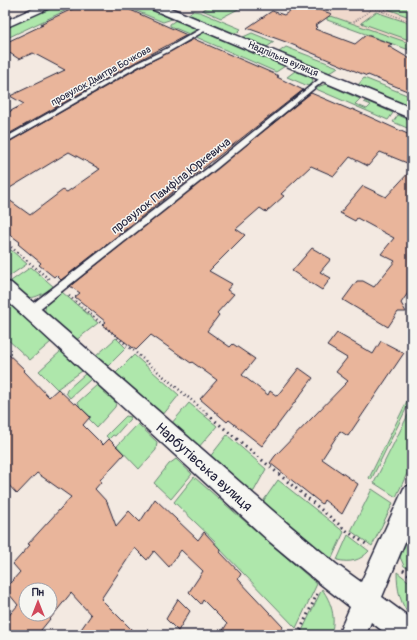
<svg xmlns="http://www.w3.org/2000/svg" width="417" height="640" font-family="Pangolin,sans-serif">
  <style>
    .built { fill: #f0d9cc }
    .green { fill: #aee7ab; stroke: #688473 }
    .building { fill: #e9b59b; stroke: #22223b; fill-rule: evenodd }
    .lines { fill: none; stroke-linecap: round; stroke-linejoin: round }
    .lane-casing { stroke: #22223b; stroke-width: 3 }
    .street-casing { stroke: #22223b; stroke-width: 3 }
    .secondary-casing { stroke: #22223b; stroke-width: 3 }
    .path-far2 { stroke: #22223b; stroke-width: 1.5; stroke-dasharray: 0.5 2; stroke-linecap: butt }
    .path-far1 { stroke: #22223b; stroke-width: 2.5; stroke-dasharray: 1 3; stroke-linecap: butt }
    .path { stroke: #22223b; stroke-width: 3; stroke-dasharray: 1.5 4; stroke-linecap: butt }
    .lane { fill: #f6f6f2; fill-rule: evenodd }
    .street { fill: #f6f6f2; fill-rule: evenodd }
    .secondary { fill: #f6f6f2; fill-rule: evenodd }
    .labels { text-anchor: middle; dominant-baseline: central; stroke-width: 3; stroke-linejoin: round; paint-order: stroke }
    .far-street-label { font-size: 10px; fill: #22223b; stroke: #f6f6f2 }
    .street-label { font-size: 12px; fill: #22223b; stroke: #f6f6f2 }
    .near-street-label { font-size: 14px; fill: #22223b; stroke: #f6f6f2 }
  </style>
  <rect width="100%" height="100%" fill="#f3e9e1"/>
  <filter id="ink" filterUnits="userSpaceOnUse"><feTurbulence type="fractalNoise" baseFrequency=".025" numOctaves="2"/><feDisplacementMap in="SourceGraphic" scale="8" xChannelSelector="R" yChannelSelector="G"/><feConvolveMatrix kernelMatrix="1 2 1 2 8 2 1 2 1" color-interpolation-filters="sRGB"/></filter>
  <g filter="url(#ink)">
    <path class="built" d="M284 5H412V51L327 20V17Z"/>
    <path class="green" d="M56 5H70L73 7 5 39V28Z
      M141 5 172 19 163 22 127 7Z
      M214 5H246L221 18 202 10Z
      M389 5H412V18L388 9 390 7Z
      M193 11 200 12 241 29 238 32 234 33 188 14Z
      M376 12 412 24V41L361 23Z
      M331 16 412 44V51L327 20V17Z
      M176 20 196 28 194 31 189 34 170 26V24Z
      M202 31 285 66 276 72 196 37Z
      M252 33 274 42 267 47 243 37Z
      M286 47 338 67 329 73 279 52Z
      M295 71 312 78 313 81 308 86 287 77Z
      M364 78 412 97 404 104 358 85Z
      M326 84 360 99 355 104 367 109 371 105 364 102 366 101 393 113 388 120 316 89 320 86Z
      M398 115 412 121V130L393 122Z
      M8 250H11L27 264 5 279V252Z
      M31 267 54 287C30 301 30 302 9 284L11 281Z
      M62 292 98 323 75 341 44 314 46 305Z
      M5 298 51 342 30 360 5 337Z
      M116 338 126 348 106 368 95 357Z
      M61 351 82 371 57 389 39 371Z
      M134 355 179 395 162 416 114 375Z
      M85 374 91 379 70 398 66 393 67 390Z
      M97 385 116 403 115 407 97 427 89 419 91 417 80 407 78 402Z
      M409 397 411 399 371 480 369 478Z
      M189 403 217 426 198 448 171 424Z
      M412 407V463L396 497 374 483Z
      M126 416 131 417 129 420 115 436 113 435 109 439 106 436Z
      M138 424 157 442 156 450 139 469 117 446Z
      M227 435 266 469 254 491 249 493 209 458Z
      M176 459 192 474 171 499 154 483 169 464Z
      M194 477 317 584 296 628 215 544 216 542 174 502Z
      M278 480 344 532 332 558 320 552 265 507 264 500Z
      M372 489 393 503 372 546 351 531Z
      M412 529V571L404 566 400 557Z
      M348 535 369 551C360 561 350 563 337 560Z
      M397 572 412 584V619C400 604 397 590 397 572Z
      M322 589C332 603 336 618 331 635H300Z"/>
    <path class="building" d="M81 5H119L187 35 134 63 5 136V114L24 104 10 96 65 70 33 53 19 59 5 50V43L43 25 40 24Z
      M299 5H305L332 14 315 26 317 27 315 29 355 44 366 35 392 44 388 46 412 60V93L368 75 367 76 286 42 247 28 272 11 284 15Z
      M194 39 279 76 277 77 303 90 61 280 56 275 54 277 39 265 41 263 18 244 20 242 5 231V197L30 215 63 190 67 192 100 169 69 152 5 191V144L140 67Z
      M311 93 351 110 352 109 412 136V165L380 152 368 166 350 157 334 176 311 166 281 194 284 196 266 212 260 208 236 229 245 235 209 271 232 284 227 290 234 294 217 313 219 315 207 331 230 347 233 344 255 359 242 375 268 395 270 391 277 396 299 368 313 378 262 446 229 420 227 422 200 399 217 380 192 362 191 363 151 335 136 350 102 325 106 322 75 297 80 293 70 286Z
      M412 169V287L401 303 406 312H398L388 327 343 300 357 281H363L374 287 395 261 381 254 394 238 357 218 355 221 340 213 363 186 386 197Z
      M312 248 331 259 320 272 331 278 322 290 292 271Z
      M337 333 373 354 381 341 404 353 348 436 340 431 322 459 358 484 342 514 324 500 322 504 270 463 275 456 348 381 336 372 347 358 327 346Z
      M5 351 25 370 24 371 49 397 58 389 74 404 76 403 90 417 83 425 103 445 109 439 124 454 100 480 101 482 95 489 107 502 116 526 129 511 140 522 155 499 198 540 204 532 221 550 220 552 241 574 238 579 283 627 278 635H220L227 624 203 600 201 604 189 592 203 571 181 550 169 567 154 551 147 560 135 548 101 599 137 635H77L91 615 71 593 37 635H5V620L18 605 5 589 20 572 13 564 30 545 28 544 71 497 37 473 17 494 5 481ZM26 590H50V614H26Z
      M178 599 190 611 178 631 166 619Z"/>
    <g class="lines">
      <defs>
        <path id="lane" d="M206 26 208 27V29L170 51 139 66 5 143V138L135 64 166 49Z
          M323 76 328 77 217 168 33 314H27L26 311 27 308 213 164Z"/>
        <path id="street" d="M40 5H53L52 7 5 28V21Z
          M5 281 11 283 288 524 336 564 361 582 404 488 412 484V525L382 597 412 619V635H388L371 622 366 635H338L350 607 318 582 270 542 5 299Z"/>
        <path id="secondary" d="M147 5H163L412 108V119L149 8Z"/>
      </defs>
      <use href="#lane" class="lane-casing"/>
      <use href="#street" class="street-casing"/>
      <use href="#secondary" class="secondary-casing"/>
      <path class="path-far2" d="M373 8 412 22
        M383 12 388 5
        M354 22 377 5"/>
      <path class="path-far1" d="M5 242 50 280
        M69 296 209 415"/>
      <path class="path" d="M207 414 348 532 369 546
        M403 570 412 577
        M298 635 318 592"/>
      <use href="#lane" class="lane"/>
      <use href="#street" class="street"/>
      <use href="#secondary" class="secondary"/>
    </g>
  </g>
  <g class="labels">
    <g class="far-street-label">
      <text transform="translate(283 59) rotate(23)">Надпільна вулиця</text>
      <text transform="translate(101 76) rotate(-29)">провулок Дмитра Бочкова</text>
    </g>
    <g class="street-label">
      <text transform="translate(171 186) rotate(-38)">провулок Памфіла Юркевича</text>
    </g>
    <g class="near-street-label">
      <text transform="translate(204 467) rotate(42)">Нарбутівська вулиця</text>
    </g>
  </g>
  <rect width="417" height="640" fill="none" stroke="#f6f6f2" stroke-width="20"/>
  <rect x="10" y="10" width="397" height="620" fill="none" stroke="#22223b" stroke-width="1.5" filter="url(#ink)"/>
  <g transform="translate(38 602)"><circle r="19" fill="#f6f6f2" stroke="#a1a1a9"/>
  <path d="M0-3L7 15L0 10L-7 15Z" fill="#d1495b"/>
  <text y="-6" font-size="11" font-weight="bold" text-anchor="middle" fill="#22223b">Пн</text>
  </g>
</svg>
